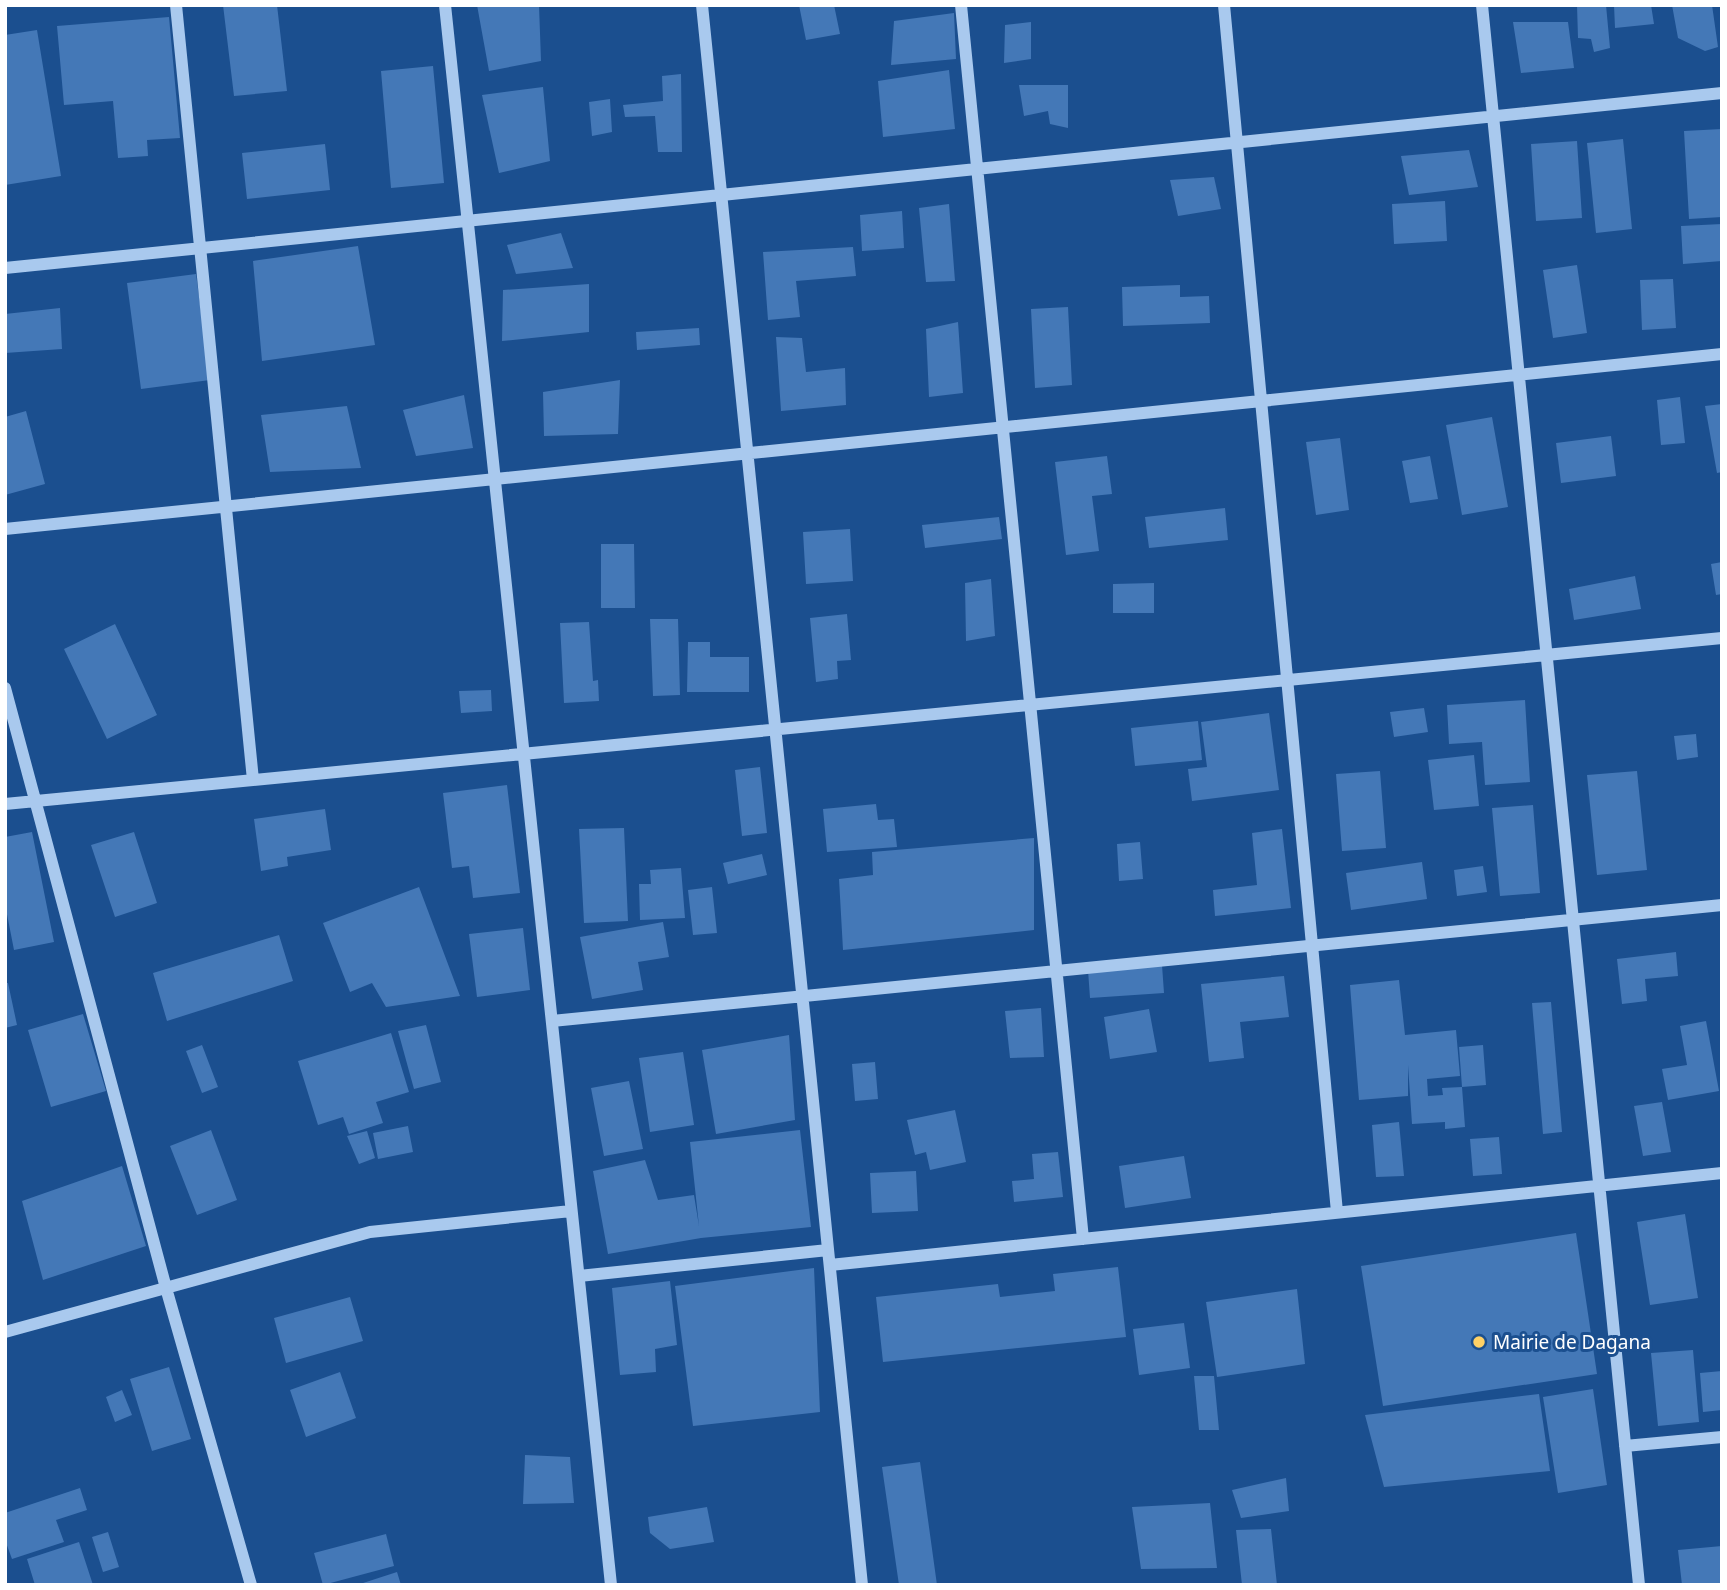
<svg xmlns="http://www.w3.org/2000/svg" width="1727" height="1590" font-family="'Noto Sans',sans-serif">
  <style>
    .building { fill: #4478b7 }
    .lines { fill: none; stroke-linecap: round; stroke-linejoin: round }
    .minor { stroke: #a9c9ee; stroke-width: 12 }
    .poi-dot { fill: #ffd166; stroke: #1b4f8f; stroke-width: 2.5 }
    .labels { text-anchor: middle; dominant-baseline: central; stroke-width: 6; stroke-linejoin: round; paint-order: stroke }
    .poi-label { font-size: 19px; fill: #fff; stroke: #1b4f8f; text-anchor: start }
  </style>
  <rect width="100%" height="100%" fill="#1b4f8f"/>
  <path class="building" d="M223 5H277L287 91 234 96Z
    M477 5H539L541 61 489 71Z
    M799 5H834L840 34 806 40Z
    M1577 5H1606L1610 48 1594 52 1591 39 1578 38Z
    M1614 5H1651L1654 24 1615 28Z
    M1672 5H1712L1718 47 1705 51 1678 38Z
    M954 13 956 59 891 65 894 21Z
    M169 17 180 138 147 140 148 156 118 158 113 101 64 105 57 26Z
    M1031 22V59L1004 63 1005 25Z
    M1513 22H1568L1574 68 1521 73Z
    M37 30 61 176 5 185V35Z
    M433 66 444 183 391 188 381 71Z
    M949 70 955 129 883 137 878 81Z
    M681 74 682 152H658L655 116 625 117 623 105 663 101 662 76Z
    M1019 85H1068V128L1050 124 1048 111 1024 116Z
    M543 87 550 161 499 173 482 95Z
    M610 99 612 132 592 136 589 102Z
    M1722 129V217L1689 219 1684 131Z
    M1623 139 1632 229 1596 233 1587 143Z
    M1577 141 1582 218 1536 221 1531 144Z
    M325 144 330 190 247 199 242 153Z
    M1469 150 1478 187 1409 195 1401 156Z
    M1214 177 1221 209 1178 216 1170 180Z
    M1445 201 1447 241 1394 244 1392 204Z
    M949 204 955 281 926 282 919 208Z
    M902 211 904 248 862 251 860 215Z
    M1722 224V261L1683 264 1681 226Z
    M561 233 573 268 516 274 507 245Z
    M358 246 375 345 262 361 253 261Z
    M853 247 856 276 796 281 800 317 768 320 763 252Z
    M1577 265 1587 333 1553 338 1543 270Z
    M196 274 210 380 141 389 127 283Z
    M1673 279 1676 328 1642 330 1640 280Z
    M589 284V332L502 341 503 290Z
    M1180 285V297L1209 296 1210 323 1123 326 1122 287Z
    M1068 307 1072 385 1035 388 1031 309Z
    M60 308 62 349 5 353V314Z
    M958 322 963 393 929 397 926 329Z
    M699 328 700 345 637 350 636 332Z
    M776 337 802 338 806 372 845 368 846 405 781 411Z
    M620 380 618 434 544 436 543 392Z
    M464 395 473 448 416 456 403 410Z
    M1680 397 1685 443 1661 445 1657 400Z
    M1722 404V472L1717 473 1705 406Z
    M347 406 361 468 270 472 261 415Z
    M26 411 45 484 5 495V417Z
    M1492 417 1508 507 1462 515 1446 425Z
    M1611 436 1616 476 1561 483 1556 443Z
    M1340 438 1349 510 1316 515 1306 442Z
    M1107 456 1112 494 1092 496 1099 551 1066 555 1055 462Z
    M1430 456 1438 499 1410 503 1402 461Z
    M1225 508 1228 540 1149 548 1145 517Z
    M999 517 1002 539 925 548 922 525Z
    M850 529 853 581 806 584 803 532Z
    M601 544H634L635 608H601Z
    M1722 562V594L1716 595 1711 564Z
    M1635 576 1641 609 1574 620 1569 589Z
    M991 579 995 636 966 641 965 583Z
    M1154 583V613H1113V584Z
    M847 614 851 660 837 661 838 679 816 682 810 618Z
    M650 619H678L680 695 653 696Z
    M589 622 593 681 598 680 599 701 564 703 560 623Z
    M115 624 157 715 107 739 64 649Z
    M688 642H710V657H749V692H687Z
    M491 690 492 711 461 713 459 691Z
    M1525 700 1530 782 1485 785 1482 742 1449 744 1447 705Z
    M1424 708 1428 732 1394 737 1390 712Z
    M1269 713 1279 790 1192 801 1188 769 1207 767 1201 722Z
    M1198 721 1202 760 1135 766 1131 728Z
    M1696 734 1698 757 1677 760 1674 736Z
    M1474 755 1479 806 1434 810 1428 760Z
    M760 767 767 833 742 836 735 770Z
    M1380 771 1386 848 1342 851 1336 774Z
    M1637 771 1647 870 1597 875 1587 775Z
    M507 785 520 893 473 898 469 866 452 868 443 793Z
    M876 804 878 820 894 819 897 847 827 852 823 809Z
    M1533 805 1540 893 1500 896 1492 808Z
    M325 809 331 850 287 857 288 866 261 871 254 819Z
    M624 828 628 921 584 923 579 829Z
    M1282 829 1291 908 1215 916 1213 890 1257 885 1252 833Z
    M32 832 54 942 14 950 5 904V837Z
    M134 832 157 903 115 917 91 845Z
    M1034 838V930L843 950 839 879 873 875 872 852Z
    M1140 842 1143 879 1119 881 1117 844Z
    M762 854 767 875 728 884 723 863Z
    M1422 862 1427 899 1351 910 1346 873Z
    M1483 866 1487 892 1457 896 1454 870Z
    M681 868 685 918 640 920 639 884H651L650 870Z
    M419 887 460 996 386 1007 372 983 350 992 323 923Z
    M712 887 717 933 693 935 688 890Z
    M663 922 669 957 638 962 643 990 592 999 580 937Z
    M523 928 530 990 477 997 469 934Z
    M279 935 293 981 167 1021 153 973Z
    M1676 952 1678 976 1645 979 1647 1001 1622 1004 1617 959Z
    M1162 965 1164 993 1090 998 1088 970Z
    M1284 976 1289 1017 1240 1022 1244 1058 1209 1062 1201 984Z
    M1399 980 1405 1035 1456 1030 1460 1076 1427 1079 1428 1096 1443 1095 1442 1088 1462 1087 1465 1127 1445 1129V1122L1412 1124 1408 1065V1096L1359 1100 1350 985Z
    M5 983H8L17 1025 5 1028Z
    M1551 1002 1562 1132 1543 1134 1532 1003Z
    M1041 1008 1044 1057 1010 1058 1005 1011Z
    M1149 1009 1157 1052 1110 1059 1104 1017Z
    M83 1014 106 1091 51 1107 28 1030Z
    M1706 1021 1719 1091 1668 1100 1662 1069 1687 1065 1680 1026Z
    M426 1025 441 1082 414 1089 398 1031Z
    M391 1033 409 1092 376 1102 383 1123 349 1134 343 1117 318 1125 298 1061Z
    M789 1035 795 1120 716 1134 702 1050Z
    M202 1045 218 1087 202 1093 186 1051Z
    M1483 1045 1486 1085 1462 1087 1459 1047Z
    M683 1052 694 1125 650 1132 639 1058Z
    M875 1062 878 1099 855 1101 852 1064Z
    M629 1081 643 1149 604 1156 591 1088Z
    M1662 1102 1671 1152 1643 1156 1634 1106Z
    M955 1110 966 1162 930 1170 926 1152 915 1155 907 1120Z
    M1399 1122 1404 1176 1376 1177 1372 1125Z
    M408 1126 413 1152 378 1159 373 1133Z
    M211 1130 237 1200 197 1215 170 1146Z
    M800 1130 811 1227 701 1238 608 1254 593 1171 645 1160 658 1200 694 1195 699 1226 690 1142Z
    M367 1131 375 1158 359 1164 347 1136Z
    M1499 1137 1502 1174 1473 1176 1470 1139Z
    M1058 1152 1063 1197 1014 1202 1012 1181 1034 1179 1032 1154Z
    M1184 1156 1191 1198 1125 1208 1119 1166Z
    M122 1166 146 1246 43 1280 22 1201Z
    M916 1171 918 1211 872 1213 870 1173Z
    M1685 1214 1698 1298 1650 1305 1637 1222Z
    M1576 1233 1597 1374 1383 1406 1361 1266Z
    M1118 1267 1126 1337 883 1362 876 1297 998 1284 1000 1297 1055 1291 1053 1274Z
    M814 1268 820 1412 693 1426 675 1286Z
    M670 1281 677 1345 655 1349 656 1372 620 1375 612 1288Z
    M1297 1289 1305 1364 1217 1377 1206 1302Z
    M350 1297 363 1341 286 1363 274 1318Z
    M1184 1323 1190 1368 1139 1375 1133 1329Z
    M1693 1350 1699 1422 1658 1426 1651 1353Z
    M169 1367 191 1439 152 1451 130 1379Z
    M1722 1371V1410L1703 1412 1700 1373Z
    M340 1372 356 1418 306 1437 290 1390Z
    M1194 1376H1214L1219 1430H1199Z
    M1593 1389 1607 1485 1558 1493 1543 1397Z
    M122 1390 132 1415 115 1422 106 1397Z
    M1539 1394 1550 1471 1384 1487 1365 1415Z
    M525 1455 570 1457 574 1503 523 1504Z
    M920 1462 937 1585H899L882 1467Z
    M1286 1478 1289 1511 1241 1518 1232 1490Z
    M80 1488 87 1510 56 1520 64 1542 12 1559 5 1540V1513Z
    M1210 1503 1217 1568 1141 1569 1132 1507Z
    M707 1507 714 1542 670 1549 650 1533 648 1517Z
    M1271 1529 1277 1585H1242L1236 1530Z
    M108 1532 119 1567 103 1572 92 1537Z
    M386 1534 394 1566 323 1585 314 1553Z
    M79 1542 93 1585H35L27 1559Z
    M1722 1546V1585H1682L1678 1550Z
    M397 1572 401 1585H360V1584Z"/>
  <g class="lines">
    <path class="minor" d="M176 5 253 780
      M445 5 611 1585
      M702 5 862 1585
      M961 5 1083 1239
      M1224 5 1337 1212
      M1482 5 1639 1585
      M5 268 1722 93
      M5 529 1722 354
      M5 688 166 1288 251 1585
      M5 804 1722 638
      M552 1021 1722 905
      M830 1265 1722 1173
      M579 1276 828 1250
      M5 1332 370 1232 571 1211
      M1625 1446 1722 1437"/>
  </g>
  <circle class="poi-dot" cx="1479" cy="1342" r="7"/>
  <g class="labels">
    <g class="poi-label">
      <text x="1493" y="1342">Mairie de Dagana</text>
    </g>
  </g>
  <rect width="1727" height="1590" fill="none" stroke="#ffffff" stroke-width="14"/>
</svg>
